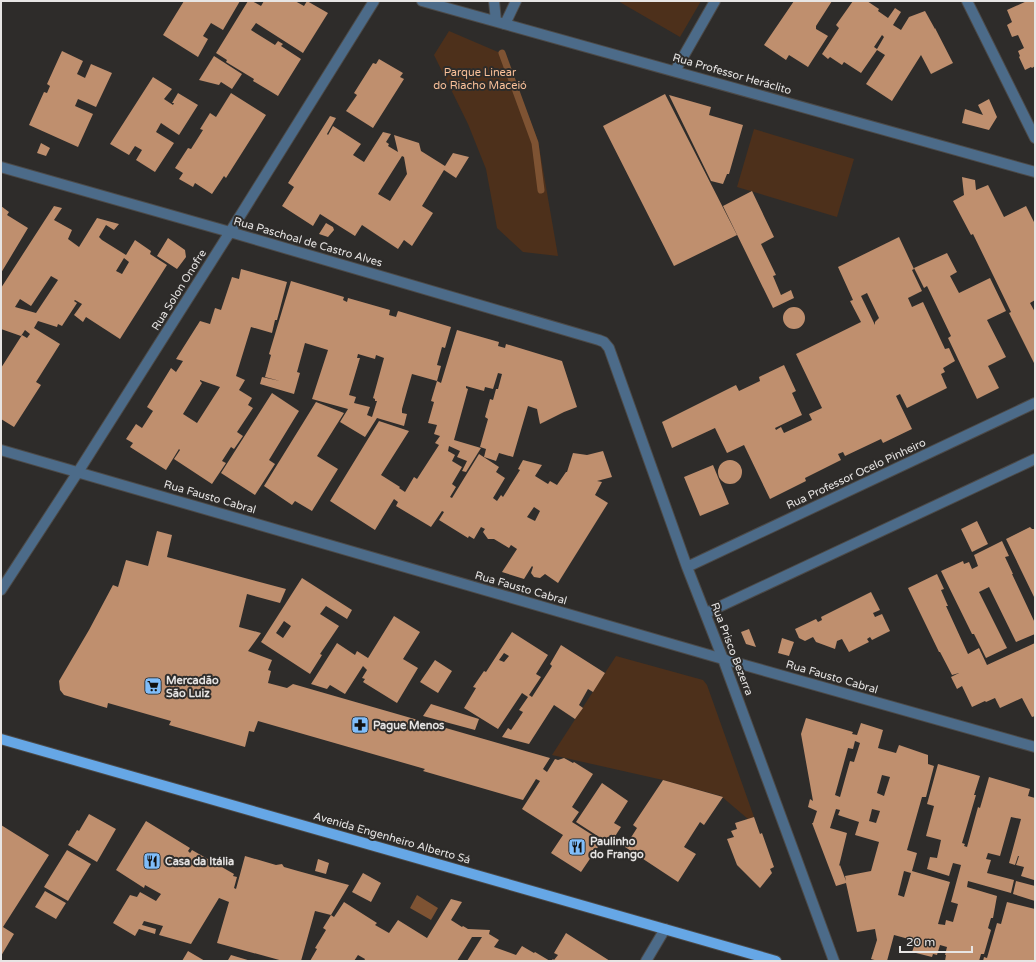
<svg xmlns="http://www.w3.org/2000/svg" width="1036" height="962" font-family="'Varela Round',sans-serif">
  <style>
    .green { fill: #4d301b }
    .water { fill: #7e5333 }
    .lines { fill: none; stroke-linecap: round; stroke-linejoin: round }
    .stream { stroke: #7e5333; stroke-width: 7 }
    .building { fill: #bf8f6e; fill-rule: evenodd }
    .lane-casing { stroke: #4c4a48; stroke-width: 12 }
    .street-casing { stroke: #4c4a48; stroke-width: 12 }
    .primary-casing { stroke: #4c4a48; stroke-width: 12 }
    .lane { stroke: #4c6b89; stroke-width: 10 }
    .street { stroke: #4c6b89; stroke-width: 10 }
    .primary { stroke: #66a7e6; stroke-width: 10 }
    .labels { text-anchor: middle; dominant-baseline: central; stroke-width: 4; stroke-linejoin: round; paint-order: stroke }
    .park-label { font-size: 11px; fill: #f9c099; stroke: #2e2c2a }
    .street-label { font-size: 11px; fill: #e7e5e4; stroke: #2e2c2a }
    .poi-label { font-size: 11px; font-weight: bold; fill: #e7e5e4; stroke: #2e2c2a; text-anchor: start }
  </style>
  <rect width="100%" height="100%" fill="#2e2c2a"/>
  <path class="green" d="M618 1H701L680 37Z
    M449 31 505 55 538 141 558 256 523 252 497 228 486 169 468 124 434 55Z
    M754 129 854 159 837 217 737 187Z
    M616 656 703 680 707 685 754 817 748 819 721 796 663 780 552 755Z"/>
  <path class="water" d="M417 895 438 908 431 920 410 908Z"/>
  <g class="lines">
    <path class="stream" d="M502 53 535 143 541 190"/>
  </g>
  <path class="building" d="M184 1H240L223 30 211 23 203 36 208 39 198 57 163 35Z
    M248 1H252L261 6 264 1H295L304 6 307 1 328 13 303 53 256 23 251 30 275 45 278 41 283 44 281 46 301 59 278 96 253 81 254 79 226 62 227 60 216 53Z
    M794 1H832L816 26V29L828 36 808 67 789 55 786 60 764 45Z
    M853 1H867L879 9 878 11 888 18 895 8 901 12 893 25 901 30 909 17 925 11 935 29V28L953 63 931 74 921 55 892 101 866 84 885 55 877 50 861 73 844 62 842 65 830 57 828 59 822 54 839 28 836 25ZM882 35 884 37 877 49 874 47Z
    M1027 1H1035V66L1032 68 1031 67 1025 70 1019 57 1020 56 1018 51 1024 48 1018 35 1012 37 1007 25 1012 22 1007 10Z
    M62 51 83 61 77 74 85 78 91 64 112 73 96 107 78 99 75 106 93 114 78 147 29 125 44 92 47 93 50 86 47 84Z
    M214 56 242 74 232 89 221 82 219 85 199 80Z
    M379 59 403 73 400 77 404 79 373 128 346 111 357 95 354 93 373 63 376 64Z
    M153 77 172 89 164 99 173 105 174 103H172L178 93 198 105 179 135 161 123 156 132 174 143 155 172 136 160 142 150 135 146 129 155 110 144Z
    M231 93 266 115 226 178 224 176 212 194 195 183 193 187 179 179 183 173 175 168 188 148 191 149 203 130 200 129 210 113 216 117Z
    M665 94 737 235 674 266 603 126Z
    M669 95 711 107 709 115 743 125 729 174H727L723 184 711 181Z
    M989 99 997 117 989 130 962 123 965 109 983 115 978 105Z
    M330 116 336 118 327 134 328 135 333 126 361 144 353 155 364 162 383 132 391 134 386 142 389 144 388 146 398 152 394 135 419 143 421 151 445 166 453 153 469 157 456 178 444 170 422 206 433 213 412 246 404 240 398 249 362 225 355 236 320 214 313 226 282 206 294 187 288 183ZM402 156 404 157 407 174 390 201 378 194Z
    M41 143 50 148 46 156 37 153Z
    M962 177 975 180 976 190 988 185 1004 217 1026 206 1035 224V300L1030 303 1035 312V365L1009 313 1011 312 973 234 971 235 953 201 964 195Z
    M752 191 774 237 761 244 776 275 773 276 781 295 791 290 794 298 773 308 723 206Z
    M1 206 9 212 7 215 28 228 1 273Z
    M54 206 62 208 54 220 72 230 68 239 79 247 97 218 119 224 114 230 106 225 99 237 102 240 126 255 135 240 151 251 150 254 167 265 120 339 86 317 83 322 74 315 82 304 75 300 74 301 77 303 62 326 58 324 57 327 38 321 34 328 60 344 36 382 41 385 14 427 1 419V368L22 335 27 338 30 334 25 330 21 336 1 329V288ZM124 258 129 262 122 274 116 271ZM51 276 58 280 36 313 15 307 20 299 31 306Z
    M326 223 333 227 334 230 328 237 319 234Z
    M899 237 914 269 912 270 922 291 908 298 912 307 923 302 945 349 949 348 955 361 943 368 945 372 941 374 947 388 907 408 900 394 896 396 912 429 883 443 881 439 845 456 843 452 838 454 841 460 805 478 806 481 770 499 744 445 727 453 715 428 672 448 662 422 736 385 739 391 760 381 759 377 784 365 796 391 792 393 802 415 775 428 776 430 781 427 784 433 812 420 809 414 822 408 796 354 861 322 850 301 853 300 838 267ZM867 293 879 318 875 322V325L861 296Z
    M168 238 185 250 186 257 177 269 157 256Z
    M947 253 957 272 950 276 959 293 990 278 1006 311 987 320 1006 357 988 366 999 388 977 399 948 338 951 336 927 286 924 288 914 268Z
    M241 269 287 282 277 320H275L272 333 251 327 236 376 245 380 239 390 252 398 248 405 253 408 237 432 243 436 234 449 231 447 222 461 226 463 212 484 174 459 180 450 179 449 166 470 130 447 133 443 126 439 136 424 142 428 153 411 147 407 171 368 176 372 183 361 176 359 200 321 210 324 215 308 221 310 232 277 239 279ZM200 380 220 387 197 423 183 414 202 383 200 381Z
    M291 281 344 297 343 300 347 302 348 298 390 310 389 315 396 317 398 311 451 327 445 348 442 347 437 365 441 366 437 381 412 374 402 409V413L407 414 404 426 377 418 365 437 340 422 348 409 312 399 328 350 305 343 297 372 300 373 294 394 260 384 262 377 280 381 265 377 271 355 269 354ZM358 354 375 359 376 355 384 358 373 398 375 399V401H377L372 417 367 415 370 407 354 403 356 397 349 395 360 358H357Z
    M783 318a11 11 0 1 1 22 0a11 11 0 1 1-22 0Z
    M457 330 499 342 498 346 505 348 506 344 562 361 577 407 564 412 540 424 537 409 528 406 513 457 499 453 496 461 484 457 486 449 480 447 488 419 485 417 490 399 493 400 496 389H498L502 374 498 373 493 389 485 387 484 391 466 386V388L468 389 454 440 481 448 466 472 462 471 467 461 457 457 460 451 449 446 448 451 455 455 452 461 462 467 452 484 456 487 450 497 452 498 479 454 499 467 496 472 505 478 493 498 497 501 501 495 503 497 520 470 518 469 523 460 542 465 535 476 548 484 550 481 557 485 566 472H567L573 453 587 455 603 451 612 477 597 481 602 482 595 495 608 503 558 583 545 574 540 578 534 577 531 573 533 567 532 566 524 579 502 572 517 549 511 545 509 548 494 539H488L483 532 485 529 481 527 474 539 469 536 468 538 439 520 444 512 442 511 431 527 396 506 398 502 394 499 375 530 330 501 379 421 409 431 381 475 400 487 399 488 405 492 414 477 417 479 439 445 435 443 440 436 434 434 437 425 428 423 434 402 431 401 437 381 441 383ZM534 507 540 511 535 521 527 517Z
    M272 393 299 411 269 460 275 464 255 495 221 473Z
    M316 402 344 413 317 456 338 469 312 511 295 501 292 505 264 486Z
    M718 472a12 12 0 1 1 24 0a12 12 0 1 1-24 0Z
    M713 465 729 504 700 516 684 477Z
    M977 521 988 544 972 552 961 529Z
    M1030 527 1032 529H1034L1035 532V599L1006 539Z
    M157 531 172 535 167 557 286 589 280 603 247 594 239 627 261 633 248 651 272 660 268 670 271 671 268 683 287 688 293 684 550 758 543 769 547 772 555 759 558 760 564 758 573 763 574 762 593 774 572 807 579 812 572 822 602 841 581 872 551 853 563 835 522 809 540 781 536 779 523 800 423 771 425 769 258 721 254 732 249 731 245 747 169 725 171 721 108 703 107 708 64 695 60 690 59 681 89 630 113 585 118 587 126 560 148 566Z
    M1002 541 1009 556 1005 557 1013 574H1012L1035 623V634L1016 642 989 587 979 592 1007 648 986 658 974 634H972L941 571 963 561 964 564 969 562 972 569 978 566 974 555Z
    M937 574 944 589 941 590 948 606H946L968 654 979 648 987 665 1035 643V716L1032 717 1022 698 1000 708 995 698 986 702 985 701 972 707 962 686 957 689 951 677 959 673 952 675 940 652H939L908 588Z
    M302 578 352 610 347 619 326 606 320 614 339 626 320 654 322 655 310 674 261 642ZM284 621 291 626 283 638 276 633Z
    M871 592 880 610 873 613 875 617 882 614 890 631 872 640 870 637 867 639 869 642 849 652 842 639 837 641 835 649 816 642 813 637 805 641 799 638 795 629 816 619 818 622 822 620 821 617Z
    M394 616 420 632 403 659 418 668 397 703 363 682 365 679 362 678 367 670 363 666 345 694 330 685 327 689 311 684 337 643 355 655 357 651 368 658Z
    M749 629 756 647 746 644 741 632Z
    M512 632 548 655 536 674 541 677 529 695 532 697 552 666 550 664 561 645 605 673 593 692 588 689 579 705 583 708 575 719 554 705 529 744 502 737 508 728 511 730 523 712 519 710 528 697 522 693 498 729 464 708 476 688 473 687 484 671 486 672ZM504 653 509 656 504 662 499 660Z
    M782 638 794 642 789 656 778 653Z
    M435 660 452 671 438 693 420 682Z
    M431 704 479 719 475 730 423 716Z
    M806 718 853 732 852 734 857 735 861 723 883 730 878 748 896 753 899 745 928 755V764L934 766 926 797H922L907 850 917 853 912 871 950 882 938 924 945 925 946 920 953 922 958 904 951 902 961 865 953 863 949 876 927 869 930 857 937 858 941 840 926 836 934 806 927 804 938 764 980 776 974 795H976L962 843 965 844 964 846 967 847 978 807 980 808 989 777 1030 789 1028 796 1035 798V875L1034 880 1021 876 1024 867 1016 865 1019 856H1018L1015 865 1009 863 1021 819 1011 817 1000 856 988 853 986 859 991 860 987 873 1014 880 1011 893 968 881 967 887 997 896 993 918H991L988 928 991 930 984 954H981L979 961H945L946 955H945L947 947 940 945 937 955 933 954 932 957 912 952 916 941 894 935 887 961H878L871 959 877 940 875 929 857 932 846 883 836 886 812 823H813L817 811 808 807 810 799 813 801 801 734ZM855 741 860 743 854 762 850 761 840 797 835 795 848 748 853 749ZM882 775 890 777 884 796 877 793ZM836 809 840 810 838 815 859 822 855 835 879 842 871 871 845 876 846 881 840 865 839 866 847 833 830 828ZM872 809 880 811 876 823 869 821ZM904 871 911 873 904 897 898 895Z
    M663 780 723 797 704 825 700 822 684 847 696 854 678 882 625 847 637 828 633 825Z
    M602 783 628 801 614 823 621 827 610 844 576 822Z
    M89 814 116 829 97 862 68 845 77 830 79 831Z
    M754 817 760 834 762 833 774 867 770 869 772 873 760 888 737 865 727 839 734 837 731 831 737 829 735 823Z
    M146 821 190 848 188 851 190 853 192 850 234 874 233 876 237 877 234 888 236 889 245 856 276 865 282 864 284 867 298 871 349 885 331 915 315 911 301 961H283L217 943 229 902 219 898 191 944 159 935 163 926 144 921 142 925 156 929 155 934 139 929 135 936 113 923 130 895 137 897 140 892 156 901 161 894 145 885 144 888 116 870Z
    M1 825 49 855 3 927 14 934 1 956Z
    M67 850 91 864 68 901 44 887Z
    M318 859 329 863 326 874 315 871Z
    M363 873 381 883 371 902 352 892Z
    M1016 881 1035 886V901L1013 894Z
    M45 891 66 903 56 919 35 907Z
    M451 899 462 902 451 920 462 927 463 926 468 929 490 930 489 934 499 940 494 947 516 955 522 946 534 953 535 952 550 961H467L482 937H472L457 961H364L365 959 358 955 354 961H310L317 949 315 948 326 930 323 928 331 915 334 917 344 902 377 923 375 925 389 933 398 920 427 938Z
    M1007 902 1035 909V944L1034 950H1035V961H983L984 957 987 958 997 923 1001 924Z
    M566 933 610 961H551L553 959 554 960 558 955 554 953Z
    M188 951 205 961H182Z
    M231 955 251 961H229L228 960Z"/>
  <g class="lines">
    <defs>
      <path id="lane" d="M505 24 516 1
        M675 71 715 1"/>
      <path id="street" d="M422 1 1035 172
        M494 1 496 21
        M967 1 1035 138
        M1 167 230 232 599 340 604 342 609 348 687 567 723 659 834 961
        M1 450 723 659 1035 747
        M687 567 1035 403
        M1 590 78 472 230 232 374 1
        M706 613 1035 459
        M646 961 665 929"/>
      <path id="primary" d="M1 739 776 961"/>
    </defs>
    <use href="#lane" class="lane-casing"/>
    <use href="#street" class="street-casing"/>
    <use href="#primary" class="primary-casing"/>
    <use href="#lane" class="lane"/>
    <use href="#street" class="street"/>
    <use href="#primary" class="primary"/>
  </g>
  <defs>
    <symbol id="supermarket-square" viewBox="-11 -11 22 22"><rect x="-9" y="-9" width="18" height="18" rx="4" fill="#7fbdfa" stroke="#2e2c2a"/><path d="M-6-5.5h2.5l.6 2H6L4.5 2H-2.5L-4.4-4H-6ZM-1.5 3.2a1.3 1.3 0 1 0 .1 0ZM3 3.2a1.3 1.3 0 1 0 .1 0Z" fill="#111"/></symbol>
    <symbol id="pharmacy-square" viewBox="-11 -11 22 22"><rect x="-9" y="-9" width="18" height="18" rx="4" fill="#7fbdfa" stroke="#2e2c2a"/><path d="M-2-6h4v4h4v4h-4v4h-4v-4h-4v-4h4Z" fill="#111"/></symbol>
    <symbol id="restaurant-square" viewBox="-11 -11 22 22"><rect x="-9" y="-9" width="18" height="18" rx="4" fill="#7fbdfa" stroke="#2e2c2a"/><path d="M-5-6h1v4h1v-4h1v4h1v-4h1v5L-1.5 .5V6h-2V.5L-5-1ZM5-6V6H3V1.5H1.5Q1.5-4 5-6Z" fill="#111"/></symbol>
  </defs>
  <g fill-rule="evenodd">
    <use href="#supermarket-square" x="143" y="676" width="20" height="20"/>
    <use href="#pharmacy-square" x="350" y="715" width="20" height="20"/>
    <use href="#restaurant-square" x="567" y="837" width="20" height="20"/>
    <use href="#restaurant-square" x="142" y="851" width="20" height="20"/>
  </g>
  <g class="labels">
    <g class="park-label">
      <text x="480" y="72">Parque Linear<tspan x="480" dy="13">do Riacho Maceió</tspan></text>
    </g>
    <g class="street-label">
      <text transform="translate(732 74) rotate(16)">Rua Professor Heráclito</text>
      <text transform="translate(308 242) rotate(16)">Rua Paschoal de Castro Alves</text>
      <text transform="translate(179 290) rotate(-58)">Rua Solon Onofre</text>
      <text transform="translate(856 474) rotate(-25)">Rua Professor Ocelo Pinheiro</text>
      <text transform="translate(210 497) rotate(16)">Rua Fausto Cabral</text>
      <text transform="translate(521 588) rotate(16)">Rua Fausto Cabral</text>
      <text transform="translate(732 649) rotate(69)">Rua Prisco Bezerra</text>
      <text transform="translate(832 677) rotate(16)">Rua Fausto Cabral</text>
      <text transform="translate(392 838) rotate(16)">Avenida Engenheiro Alberto Sá</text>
    </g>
    <g class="poi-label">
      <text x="166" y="680">Mercadão<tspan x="166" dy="13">São Luiz</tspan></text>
      <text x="373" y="725">Pague Menos</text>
      <text x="590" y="841">Paulinho<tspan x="590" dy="13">do Frango</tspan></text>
      <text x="165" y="861">Casa da Itália</text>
    </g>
  </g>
  <rect width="1036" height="962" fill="none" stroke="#e7e5e4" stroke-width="4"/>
  <path d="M900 946v6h72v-6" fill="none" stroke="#e7e5e4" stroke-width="2"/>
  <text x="906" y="946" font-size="12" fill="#e7e5e4" stroke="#2e2c2a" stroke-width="3" paint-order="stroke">20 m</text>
</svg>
